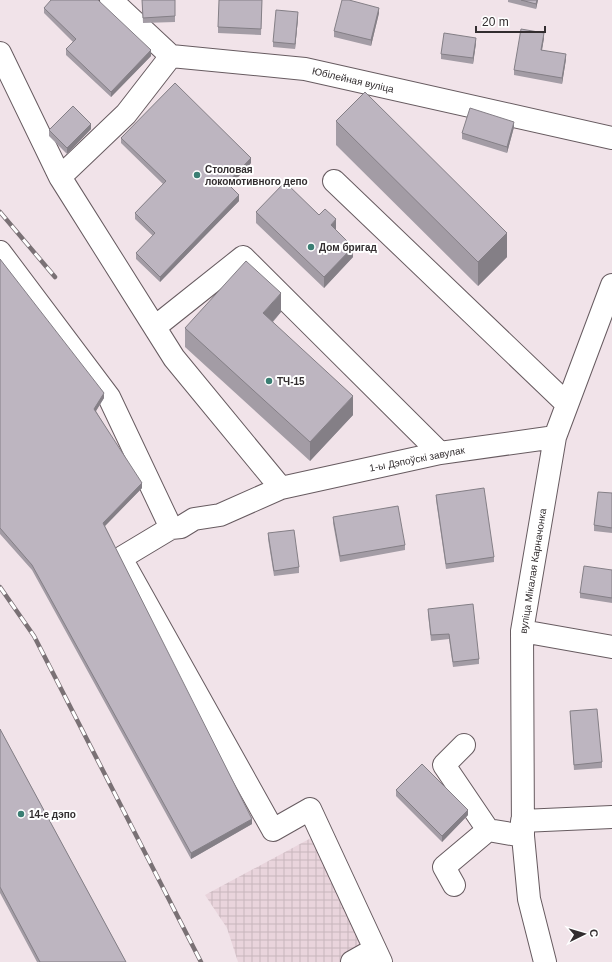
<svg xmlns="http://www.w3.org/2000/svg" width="612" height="962" font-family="Arial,sans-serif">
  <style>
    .industrial { fill: url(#industrial-grid) }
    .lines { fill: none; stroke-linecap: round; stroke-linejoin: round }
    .minor-casing { stroke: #675b60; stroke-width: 24 }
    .minor { stroke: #fff; stroke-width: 22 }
    .rail-casing { stroke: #7a7175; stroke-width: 4.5 }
    .rail { stroke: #fff; stroke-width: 3; stroke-dasharray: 9; stroke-linecap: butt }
    .wall { fill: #a39ca5 }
    .shaded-wall { fill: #847f86 }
    .building { fill: #bdb5c0; stroke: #847f86 }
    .poi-dot { fill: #3a7e73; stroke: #fff; stroke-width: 1.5 }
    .labels { text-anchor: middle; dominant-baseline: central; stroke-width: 4; stroke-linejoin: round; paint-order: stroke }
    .street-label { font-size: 10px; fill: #322d2f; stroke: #fff }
    .poi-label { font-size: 10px; font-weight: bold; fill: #322d2f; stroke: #fff; text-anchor: start }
  </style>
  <defs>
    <pattern id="industrial-grid" width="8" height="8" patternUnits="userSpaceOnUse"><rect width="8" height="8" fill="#e9d4dc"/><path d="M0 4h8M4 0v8" fill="none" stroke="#c8b6bd"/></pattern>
  </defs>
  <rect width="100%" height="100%" fill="#f1e3e9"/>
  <path class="industrial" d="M311 838 369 962H238L227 928 205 895Z"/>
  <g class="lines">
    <defs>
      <path id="minor" d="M111 0 171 56 305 69 612 138
        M0 53 60 177
        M171 56 126 114 60 177 174 358 281 488
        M334 181 567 404
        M0 252 109 397 171 528
        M155 327 243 257 440 453
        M522 631 612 647
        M464 745 444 765 488 830 523 836
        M522 821 612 817
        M454 885 444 867 488 830
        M352 962 375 949
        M381 962 310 809 273 830 121 558 171 528 181 527 194 519 220 515 281 488 440 453 555 437
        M545 962 529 899 523 836 522 631 555 437 612 285"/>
    </defs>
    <use href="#minor" class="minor-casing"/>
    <use href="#minor" class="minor"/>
    <defs>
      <path id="rail" d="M0 212 55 277
        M0 587 34 636 201 962"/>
    </defs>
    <use href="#rail" class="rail-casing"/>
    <use href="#rail" class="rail"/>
  </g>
  <path class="wall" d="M142 0H175V22L143 23Z
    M262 0 261 35 218 33V27Z
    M508 0H538L536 9 508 2Z
    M44 8 151 56 111 97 66 55V49L73 42 44 13Z
    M379 13 371 46 334 37V31Z
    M298 18 295 49 273 47V42Z
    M544 38 542 50 566 59 562 84 514 75V70Z
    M476 43 473 64 441 59V54Z
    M336 121 507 257 478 286 336 145Z
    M514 127 507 153 462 139V133Z
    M91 129 67 154 49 136V130Z
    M121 138 251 163 230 186 239 201 160 282 136 259V253L153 236 135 219V213L163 184 121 143Z
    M256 212 319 215 336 230 353 257 324 288 256 223Z
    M0 259 104 398 96 411 142 488 105 526 252 824 191 859 32 570 0 534Z
    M281 312 273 322 353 415 310 461 185 347V328Z
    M612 493V533L594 531V525Z
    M436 495 494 557V562L446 569 436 500Z
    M333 517 405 545V550L340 562 333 523Z
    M268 533 299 567V573L274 576 268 539Z
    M612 570V603L580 598V593Z
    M428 609 479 659V664L453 667 449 639 431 641 428 614Z
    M570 711 602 762V768L574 770Z
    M0 729 126 962H37L0 893Z
    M396 790 468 815 442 842 396 796Z"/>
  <path class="shaded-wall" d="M537 0H538L536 9V4Z
    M379 8V13L371 46V40Z
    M298 12V18L295 49V44Z
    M544 33V38L541 55V50Z
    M476 38V43L473 64V58Z
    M151 50V56L111 97V92Z
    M566 54V59L562 84V78Z
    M514 122V127L507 153V147Z
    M91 124V129L67 154V148Z
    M251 158V163L227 189V183Z
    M239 195V201L160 282V277Z
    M336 219V230L331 236V225Z
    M507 233V257L478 286V262Z
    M353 247V257L324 288V277Z
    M281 293V312L263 332V313Z
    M104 393V398L94 414V409Z
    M353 396V415L310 461V442Z
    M142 483V488L103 528V523Z
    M468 810V815L442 842V836Z
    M252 819V824L191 859V853Z"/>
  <path class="building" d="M51 0H98L151 50 111 92 66 49 76 39 44 8Z
    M142 0H175V16L143 18Z
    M219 0H262L261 29 218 27Z
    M342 0H349L379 8 371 40 334 31Z
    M521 0H537L536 4Z
    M276 10 298 12 295 44 273 42Z
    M521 29 544 33 541 50 566 54 562 78 514 70Z
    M444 33 476 38 473 58 441 54Z
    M175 83 251 158 227 183 239 195 160 277 136 253 155 233 135 213 166 181 121 138Z
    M365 92 507 233 478 262 336 121Z
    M73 106 91 124 67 148 49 130Z
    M470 108 514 122 507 147 462 133Z
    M285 182 319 215 325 209 336 219 331 225 353 247 324 277 256 212Z
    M0 259 104 393 94 409 142 483 103 523 252 819 191 853 32 565 0 528Z
    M246 261 281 293 263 313 353 396 310 442 185 328Z
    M484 488 494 557 446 564 436 495Z
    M598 492 612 493V528L594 525Z
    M398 506 405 545 340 556 333 517Z
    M294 530 299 567 274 571 268 533Z
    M584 566 612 570V598L580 593Z
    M473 604 479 659 453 662 449 634 431 635 428 609Z
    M597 709 602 762 574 765 570 711Z
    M0 729 126 962H40L0 887Z
    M422 764 468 810 442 836 396 790Z"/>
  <g class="poi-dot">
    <circle cx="197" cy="175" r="4"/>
    <circle cx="311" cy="247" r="4"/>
    <circle cx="269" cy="381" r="4"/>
    <circle cx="21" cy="814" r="4"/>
  </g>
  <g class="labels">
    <g class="street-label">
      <text transform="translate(353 80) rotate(13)">Юбілейная вуліца</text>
      <text transform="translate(417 459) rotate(-11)">1-ы Дэпоўскі завулак</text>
      <text transform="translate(533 571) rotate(-81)">вуліца Мікалая Карначонка</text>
    </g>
    <g class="poi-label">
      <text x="205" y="169">Столовая<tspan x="205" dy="12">локомотивного депо</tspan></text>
      <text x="319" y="247">Дом бригад</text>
      <text x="277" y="381">ТЧ-15</text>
      <text x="29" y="814">14-е дэпо</text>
    </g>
  </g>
  <g transform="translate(584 934) rotate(85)" stroke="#ffffff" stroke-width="3" paint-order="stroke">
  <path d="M0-3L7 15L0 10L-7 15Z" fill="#322d2f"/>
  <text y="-6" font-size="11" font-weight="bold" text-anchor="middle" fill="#322d2f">С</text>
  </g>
  <path d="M476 26v6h69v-6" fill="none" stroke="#322d2f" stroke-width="2"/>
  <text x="482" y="26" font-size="12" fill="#322d2f" stroke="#ffffff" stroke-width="3" paint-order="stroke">20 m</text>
</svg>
